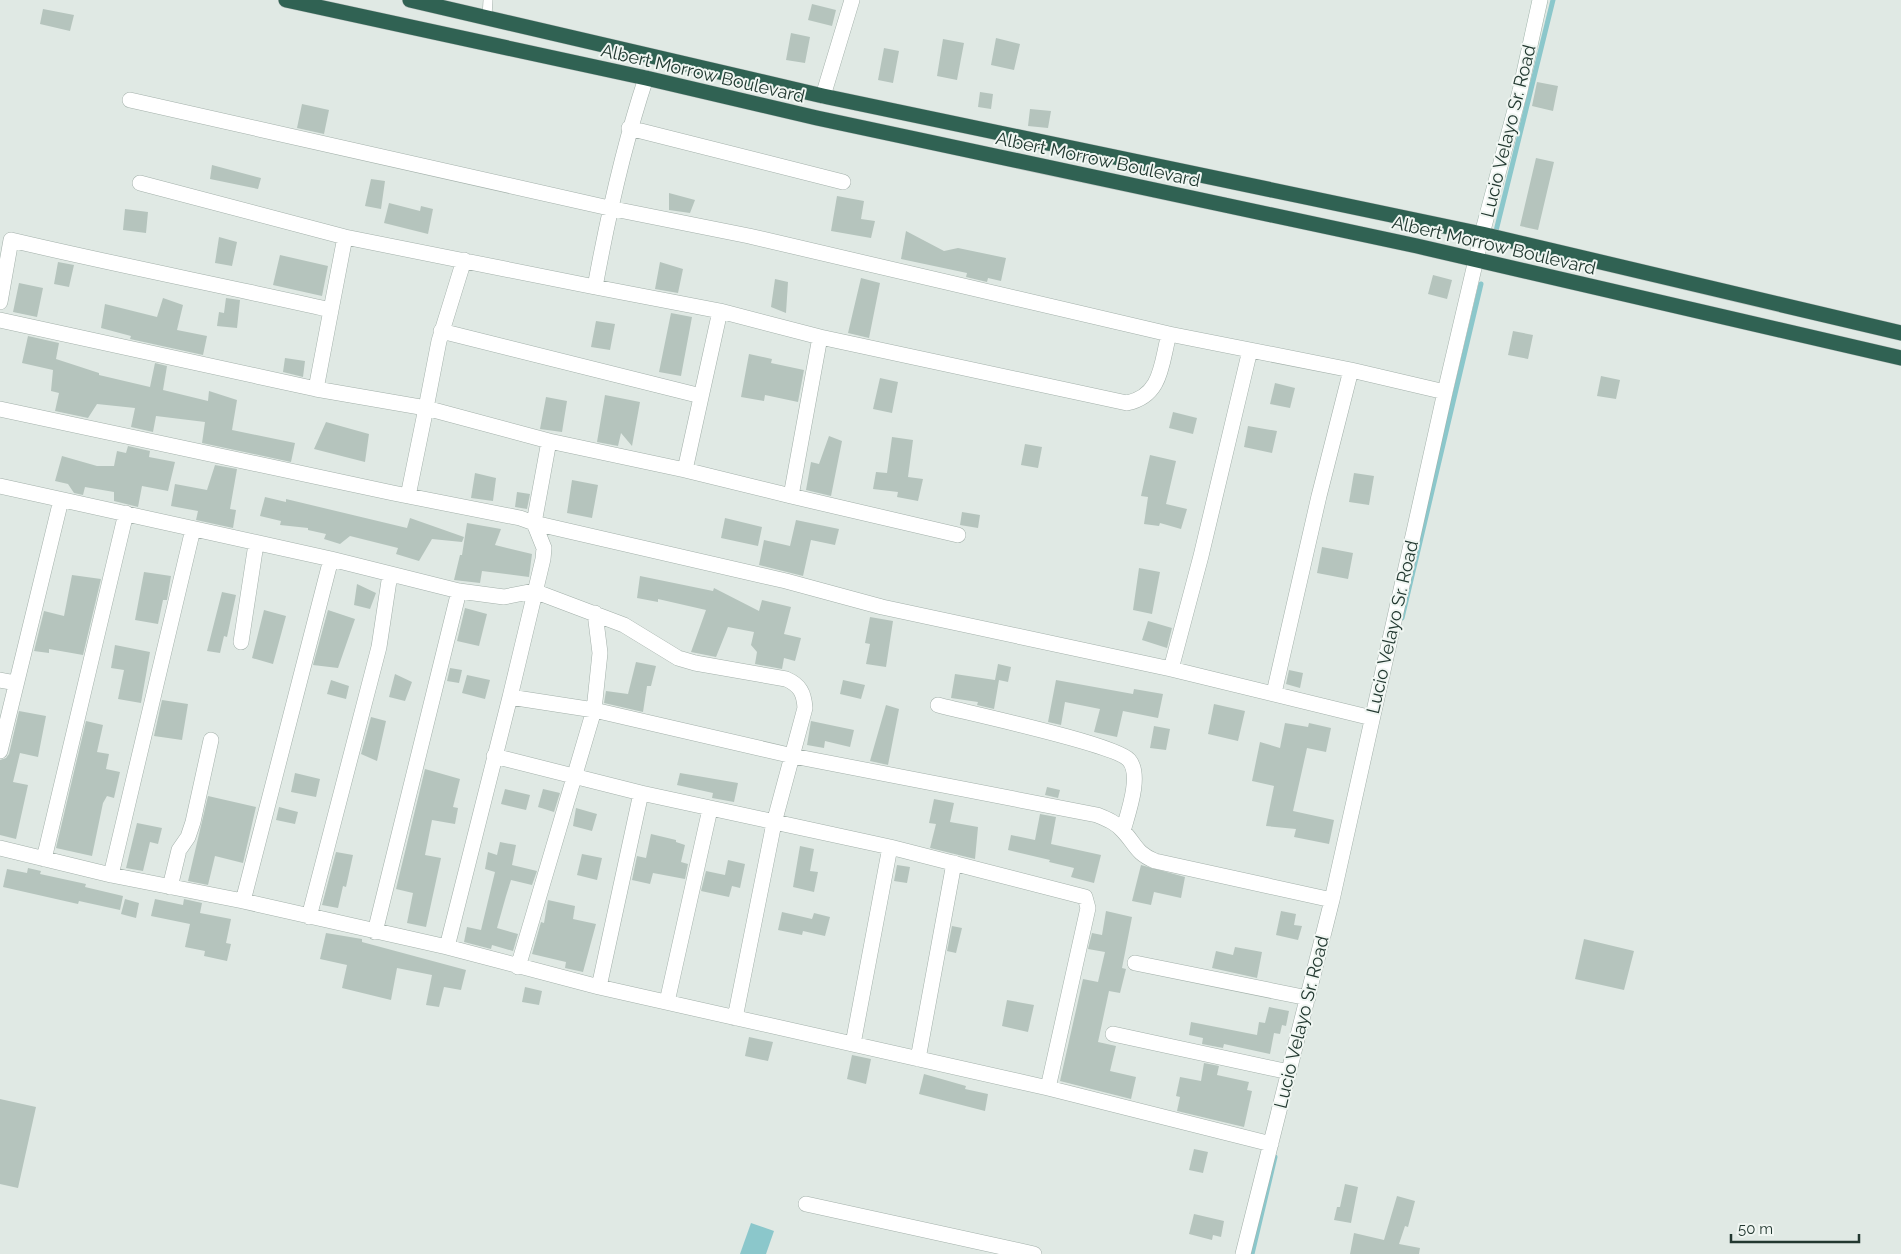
<svg xmlns="http://www.w3.org/2000/svg" width="1901" height="1254" font-family="Raleway,sans-serif">
  <style>
    .water { fill: #8bc7cb }
    .lines { fill: none; stroke-linecap: round; stroke-linejoin: round }
    .stream { stroke: #8bc7cb; stroke-width: 5 }
    .building { fill: #b5c4bd }
    .lane-casing { stroke: #a3b0aa; stroke-width: 10 }
    .street-casing { stroke: #a3b0aa; stroke-width: 16 }
    .secondary-casing { stroke: #a0b4ab; stroke-width: 16 }
    .highway-casing { stroke: #bdc3c1; stroke-width: 16 }
    .lane { stroke: #fff; stroke-width: 9 }
    .street { stroke: #fff; stroke-width: 15 }
    .secondary { stroke: #fff; stroke-width: 15 }
    .highway { stroke: #306253; stroke-width: 15 }
    .labels { text-anchor: middle; dominant-baseline: central; stroke-width: 4; stroke-linejoin: round; paint-order: stroke }
    .street-label { font-size: 18px; fill: #223830; stroke: #f0f6f2 }
  </style>
  <rect width="100%" height="100%" fill="#e0e9e4"/>
  <path class="water" d="M751 1223 774 1231 766 1254H740Z"/>
  <g class="lines">
    <path class="stream" d="M1495 235 1553 0
      M1402 618 1481 284
      M1252 1254 1275 1157"/>
  </g>
  <path class="building" d="M812 4 836 10 832 26 808 20Z
    M43 9 74 15 70 31 40 24Z
    M791 33 810 37 805 63 786 60Z
    M996 38 1020 44 1014 70 991 65Z
    M943 39 964 43 957 80 937 76Z
    M884 48 899 51 893 83 878 80Z
    M1537 82 1558 86 1553 111 1532 106Z
    M980 92 993 94 991 109 978 107Z
    M302 104 329 110 324 134 297 128Z
    M1030 109 1051 111 1048 128 1028 126Z
    M1536 158 1554 162 1538 230 1520 226Z
    M212 165 261 178 258 189 210 179Z
    M371 179 385 181 381 209 365 206Z
    M669 193 695 200 690 213 669 210Z
    M837 196 864 201 861 219 875 221 871 238 831 231Z
    M389 203 420 211 421 206 433 209 428 234 384 223Z
    M125 209 148 212 146 233 123 230Z
    M906 231 944 251 958 248 1006 258 1001 281 988 278 987 282 966 277 967 273 901 259Z
    M219 237 237 242 232 266 215 263Z
    M280 255 328 266 322 296 273 285Z
    M58 262 74 265 69 287 54 284Z
    M660 262 683 269 678 293 655 289Z
    M1433 275 1452 280 1447 299 1428 294Z
    M861 278 880 283 869 338 848 333Z
    M775 279 788 282 786 313 771 307Z
    M19 283 43 288 37 317 13 312Z
    M163 298 183 305 177 330 207 336 203 355 130 339 131 336 101 328 105 304 157 317Z
    M226 298 240 300 237 328 217 326 219 312 224 313Z
    M671 313 692 317 681 376 659 372Z
    M596 321 615 324 610 350 591 347Z
    M1513 331 1533 335 1528 359 1508 355Z
    M28 336 59 343 56 359 99 373V375L150 387 155 363 167 366 163 390 208 401 209 391 237 400 232 430 295 443 291 462 202 443 205 422 156 416 153 432 131 427 135 408 97 404 88 418 55 411 59 393 51 391 53 370 22 363Z
    M749 354 772 359 771 363 804 370 798 402 765 395 764 401 741 397Z
    M285 358 305 361 303 377 283 372Z
    M1601 376 1620 380 1616 399 1597 396Z
    M880 378 898 382 892 413 873 409Z
    M1275 383 1295 388 1290 408 1270 404Z
    M605 395 640 402 632 446 621 433 618 446 597 442Z
    M546 397 567 401 562 432 540 429Z
    M1173 412 1197 418 1193 434 1169 428Z
    M326 422 369 434 365 462 314 449Z
    M1248 426 1277 431 1272 453 1244 447Z
    M829 436 842 441 831 496 806 490 811 462 819 464Z
    M892 437 913 440 908 477 923 479 918 501 897 497 898 492 873 489 876 472 887 473Z
    M1025 444 1042 447 1038 468 1021 465Z
    M128 446 150 451 149 457 175 462 168 491 142 486 138 507 114 501V492L85 487 83 495 74 493 68 484 55 481 62 456 97 466H114L117 451 126 453Z
    M1150 455 1176 461 1166 504 1187 509 1181 529 1160 523 1159 526 1144 524 1148 497 1141 496Z
    M215 465 237 469 230 509 236 510 233 528 196 520 198 511 171 506 175 484 207 490Z
    M475 473 496 478 493 501 471 498Z
    M1354 473 1374 476 1369 505 1349 502Z
    M572 480 598 485 592 518 567 513Z
    M517 492 530 494 527 509 515 507Z
    M265 497 286 502V499L407 528 410 518 464 537 462 542 432 539 419 561 396 554 398 548 350 536 340 544 324 539 326 534 308 530V528L280 525 281 521 260 516Z
    M962 512 980 515 978 528 960 525Z
    M725 518 762 527 758 546 721 538Z
    M796 520 839 529 835 545 811 540 803 576 759 565 764 540 790 546Z
    M467 523 501 529 495 545 532 554 529 577 482 571 480 583 454 580 460 555H462Z
    M1322 547 1353 553 1348 579 1317 573Z
    M1139 568 1160 572 1152 614 1133 610Z
    M144 572 171 576 167 600H163L158 624 135 620Z
    M72 575 101 579 83 655 49 649V653L34 651 44 611 64 616Z
    M640 576 713 591 714 588 759 611 762 600 791 607 784 634 801 638 795 661 784 658 782 669 755 664 757 652 751 645 754 632 728 627 716 657 691 652 706 610 658 599V602L637 598Z
    M357 584 376 593 370 609 354 605Z
    M222 592 236 595 227 637 224 636 220 653 207 651Z
    M465 608 487 614 479 646 457 641Z
    M264 610 286 616 273 664 252 658Z
    M328 610 355 619 338 668 313 665Z
    M870 617 893 621 886 667 866 664 870 644 865 643Z
    M1148 621 1172 628 1167 648 1142 640Z
    M115 645 150 652 141 703 118 699 124 670 111 668Z
    M636 662 656 666 651 686H647L643 712 604 703 606 691 628 694Z
    M998 664 1011 667 1008 682 999 680 994 709 977 705 978 702 951 698 955 674 995 680Z
    M450 668 462 670 459 683 447 681Z
    M1289 670 1303 673 1300 688 1286 684Z
    M395 674 412 682 405 701 389 697Z
    M467 675 490 680 485 699 462 693Z
    M331 680 349 686 346 699 327 694Z
    M843 680 865 685 861 699 840 694Z
    M1056 680 1133 694 1134 689 1163 694 1158 718 1123 711 1117 737 1094 732 1100 709 1065 702 1061 725 1048 722Z
    M162 700 188 704 182 740 154 736Z
    M1214 704 1245 711 1238 741 1208 734Z
    M886 705 899 709 888 765 870 761Z
    M19 711 46 716 38 757 20 753 13 782 28 785 16 839 0 835V760L6 758 9 754Z
    M371 717 386 721 377 761 361 754Z
    M86 721 103 725 97 752 109 754 106 769 120 772 114 798 107 796 103 803 92 856 56 848Z
    M811 721 854 730 850 747 825 741 824 748 807 745Z
    M1285 723 1308 727 1309 723 1331 728 1326 752 1307 748 1293 811 1334 820 1329 844 1294 837 1296 829 1266 826 1274 786 1252 781 1260 742 1280 748Z
    M1154 726 1170 729 1166 750 1150 748Z
    M425 769 460 779 453 807 458 808 455 824 432 820 425 855 441 858 426 927 407 923 413 893 396 889Z
    M295 773 320 779 316 797 291 792Z
    M680 773 738 783 734 802 712 798 713 793 677 785Z
    M1047 787 1060 790 1058 798 1045 795Z
    M505 789 530 795 526 810 501 804Z
    M543 789 560 793 554 812 538 807Z
    M208 796 256 807 243 863 215 856 208 885 188 881Z
    M934 799 954 803 950 822 978 827 975 859 930 848 936 824 929 823Z
    M279 807 298 812 295 824 276 820Z
    M576 808 597 814 592 831 573 826Z
    M1040 814 1056 817 1051 844 1101 855 1094 883 1071 877 1074 868 1049 862 1050 860 1008 850 1011 835 1035 840Z
    M137 823 162 828 158 844 150 842 143 871 126 868Z
    M651 834 676 840V842L685 845 681 862 688 864 685 879 653 873 650 884 632 880 637 856 646 858Z
    M500 842 516 845 512 865 537 871 532 885 511 880 506 896 497 928 518 934 513 951 492 945 491 949 464 942 467 927 481 930 495 872 485 869 488 852 497 855Z
    M800 846 814 849 810 871 818 872 814 892 793 887Z
    M336 852 353 855 346 887 343 886 338 908 322 905Z
    M582 854 602 858 597 880 577 875Z
    M728 860 745 864 740 888 732 886 729 897 701 891 706 871 725 875Z
    M897 865 910 867 907 883 894 881Z
    M1141 865 1185 877 1181 898 1154 892 1151 905 1132 901Z
    M28 868 41 871 40 874 86 884 85 887 123 896 120 910 79 901 78 904 3 887 7 869 27 873Z
    M125 899 139 903 136 918 121 914Z
    M155 899 183 905 184 899 202 903 200 913 231 919 226 943 231 944 227 961 204 956 205 951 185 947 190 924 151 916Z
    M548 900 575 906 573 919 596 924 583 972 565 968 566 962 532 954 541 922 544 923Z
    M1106 911 1132 917 1122 968 1126 969 1120 993 1109 991 1098 1042 1116 1046 1110 1071 1136 1077 1131 1099 1060 1081 1083 979 1098 982 1105 952 1088 949 1092 933 1102 935Z
    M1281 911 1296 914 1294 925 1302 926 1298 940 1276 935Z
    M782 912 812 919 814 913 830 917 825 936 803 931 802 935 778 930Z
    M952 926 962 928 956 953 947 951Z
    M326 933 362 939V942L466 970 461 990 444 987 439 1007 426 1005 432 975 397 968 391 1000 342 988 347 965 320 959Z
    M1584 939 1634 951 1624 990 1575 979Z
    M1235 947 1262 952 1257 978 1212 968 1216 951 1233 955Z
    M525 987 542 991 539 1005 522 1002Z
    M1007 1000 1034 1005 1028 1032 1002 1026Z
    M1269 1007 1289 1011 1286 1026 1282 1025 1280 1034 1274 1033 1270 1054 1224 1044 1223 1048 1202 1044 1203 1038 1189 1035 1191 1022 1257 1035 1259 1022 1265 1023Z
    M749 1037 773 1042 768 1061 745 1056Z
    M852 1055 871 1059 866 1084 847 1079Z
    M1204 1063 1219 1066 1217 1075 1249 1082 1247 1090 1252 1091 1244 1127 1177 1111 1180 1097 1176 1096 1180 1077 1201 1081Z
    M924 1074 966 1086 965 1089 988 1094 985 1111 919 1094Z
    M0 1099 36 1107 18 1188 0 1184Z
    M1194 1149 1208 1152 1203 1173 1189 1170Z
    M1345 1184 1358 1187 1351 1223 1334 1220 1337 1207H1340Z
    M1397 1196 1415 1201 1408 1227 1405 1226 1399 1244 1420 1248 1419 1254H1350L1354 1233 1384 1240Z
    M1194 1214 1224 1221 1221 1237 1213 1235 1212 1240 1189 1234Z"/>
  <g class="lines">
    <defs>
      <path id="lane" d="M487 17 488 0"/>
      <path id="street" d="M823 96 852 0
        M130 100 609 208 749 236 1169 334 1351 370 1319 496 1274 693
        M629 128 843 182
        M140 183 345 237 595 287C608 216 623 147 646 78
        M0 302 11 240C117 265 225 286 331 310L345 237
        M0 320 316 389 426 408 439 341 464 260
        M441 331 701 396
        M820 337 1127 403C1162 396 1161 364 1169 334
        M1351 370 1445 392
        M316 389 331 310
        M0 409 393 493 520 518 534 523 549 441 426 408 408 496
        M549 441 685 470 720 311 595 287
        M685 470 791 496 820 337 720 311
        M0 486 331 559 459 591 504 597 534 591 624 625 678 658 695 663 786 679C800 685 804 693 805 708L774 823 735 1018
        M791 496 958 535
        M534 523 786 581 882 607 1171 669 1372 718
        M241 642 256 544
        M1171 669 1201 556 1250 350
        M0 680 16 683
        M510 697 543 559 544 548 534 523
        M938 705C968 713 1115 744 1129 760 1142 775 1128 813 1123 831
        M0 751 61 500
        M494 756 641 793 890 847 1085 897 1088 908 1048 1088
        M0 848 111 875 243 901 447 947 599 987 1048 1088 1271 1144
        M44 859 126 513
        M111 875 193 529
        M170 887 179 850 188 837 193 822 211 740
        M243 901 331 559
        M309 917 379 647 390 574
        M375 932 459 591
        M447 947 510 697 594 710 793 756 1097 815C1107 819 1117 823 1124 832 1136 845 1136 853 1155 861L1332 900
        M1135 963 1308 998
        M518 967 594 710 600 653 595 613
        M599 987 641 793
        M667 1002 710 809
        M1113 1034 1289 1072
        M853 1044 890 847
        M918 1059 954 863
        M806 1204 1034 1254
        M1243 1254 1332 900 1445 392 1482 234"/>
      <path id="secondary" d="M1482 234 1520 91 1540 0"/>
      <path id="highway" d="M286 0 646 78 817 118 1417 246 1901 358
        M410 0 823 96 1482 234 1901 333"/>
    </defs>
    <use href="#lane" class="lane-casing"/>
    <use href="#street" class="street-casing"/>
    <use href="#secondary" class="secondary-casing"/>
    <use href="#highway" class="highway-casing"/>
    <use href="#lane" class="lane"/>
    <use href="#street" class="street"/>
    <use href="#secondary" class="secondary"/>
    <use href="#highway" class="highway"/>
  </g>
  <g class="labels">
    <g class="street-label">
      <text transform="translate(703 73) rotate(13)">Albert Morrow Boulevard</text>
      <text transform="translate(1508 131) rotate(-76)">Lucio Velayo Sr. Road</text>
      <text transform="translate(1098 159) rotate(12)">Albert Morrow Boulevard</text>
      <text transform="translate(1494 245) rotate(13)">Albert Morrow Boulevard</text>
      <text transform="translate(1392 627) rotate(-77)">Lucio Velayo Sr. Road</text>
      <text transform="translate(1301 1022) rotate(-76)">Lucio Velayo Sr. Road</text>
    </g>
  </g>
  <path d="M1731 1234v8h128v-8" fill="none" stroke="#223830" stroke-width="2.5"/>
  <text x="1738" y="1234" font-size="15" fill="#223830" stroke="#f0f6f2" stroke-width="4" paint-order="stroke">50 m</text>
</svg>
